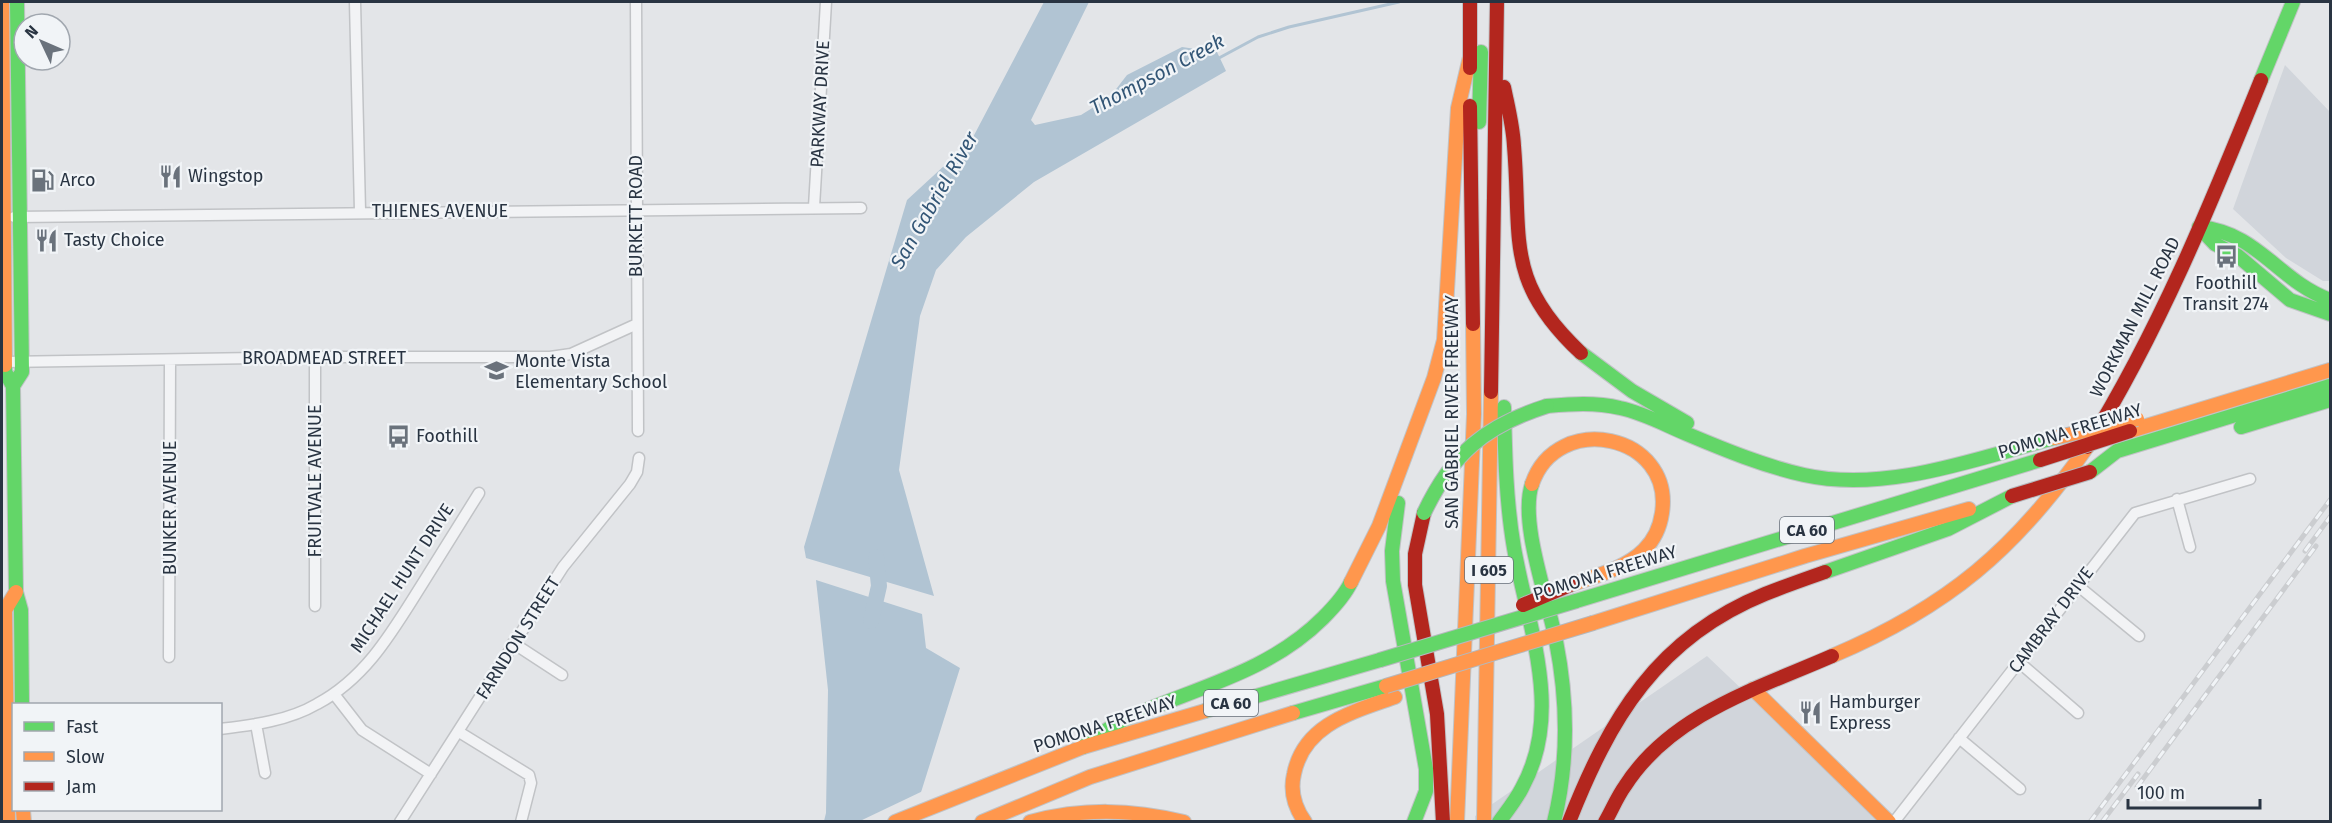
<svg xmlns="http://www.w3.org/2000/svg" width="2332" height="823" font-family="'Fira Sans',sans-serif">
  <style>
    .built { fill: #d1d5db }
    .water { fill: #b1c4d3 }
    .pier { fill: #e3e5e8 }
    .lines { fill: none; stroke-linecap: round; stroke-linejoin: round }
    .stream { stroke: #b1c4d3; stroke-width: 3 }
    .river { stroke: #b1c4d3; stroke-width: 16 }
    .street-casing { stroke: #c1c3c6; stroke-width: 13 }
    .fast-casing { stroke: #c1c3c6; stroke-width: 16 }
    .slow-casing { stroke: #c1c3c6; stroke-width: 16 }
    .jam-casing { stroke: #c1c3c6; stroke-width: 16 }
    .street { stroke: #f2f3f5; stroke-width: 10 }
    .fast { stroke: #63d668; stroke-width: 14 }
    .slow { stroke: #ff974d; stroke-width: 14 }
    .jam { stroke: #b3261e; stroke-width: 14 }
    .rail-casing { stroke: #cbcdd0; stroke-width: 5 }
    .rail { stroke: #f1f4f7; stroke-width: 3; stroke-dasharray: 9; stroke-linecap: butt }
    .fast-bridge-casing { stroke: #b5b8bd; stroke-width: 16; stroke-linecap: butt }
    .slow-bridge-casing { stroke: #b5b8bd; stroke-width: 16; stroke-linecap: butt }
    .jam-bridge-casing { stroke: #b5b8bd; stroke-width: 16; stroke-linecap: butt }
    .fast-bridge { stroke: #63d668; stroke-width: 14 }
    .slow-bridge { stroke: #ff974d; stroke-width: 14 }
    .jam-bridge { stroke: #b3261e; stroke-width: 14 }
    .labels { text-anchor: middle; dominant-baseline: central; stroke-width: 4.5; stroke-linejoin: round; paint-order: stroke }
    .shield { fill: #f1f4f7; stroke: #656e78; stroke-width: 1.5 }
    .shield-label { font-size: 16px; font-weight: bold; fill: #293442 }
    .street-label { font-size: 18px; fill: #293442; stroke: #f1f4f7 }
    .poi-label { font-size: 18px; fill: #293442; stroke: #f1f4f7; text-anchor: start }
    .water-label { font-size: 20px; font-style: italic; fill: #335676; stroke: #f1f4f7 }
  </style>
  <rect width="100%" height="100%" fill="#e3e5e8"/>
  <path class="built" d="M2285 65 2330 112V281H2323L2286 258 2233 209Z
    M1707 656 1880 821 1475 822V816Z"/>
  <path class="water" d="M1044 2H1089L1031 120 1035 125 1081 115 1110 97 1127 75 1182 47 1217 52 1226 71 1034 182 966 237 936 270 920 316 899 470 934 596 806 558 804 547 907 200 971 141Z
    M816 580 922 614 926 648 960 668 912 821H824L826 813 828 690Z"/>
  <path class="pier" d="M925 790 915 822 860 821Z"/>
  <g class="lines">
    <path class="stream" d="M1219 58 1258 37 1289 27 1399 2"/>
    <path class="river" d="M871 621 879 586 876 557"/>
    <defs>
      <path id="street" d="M355 2 360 211
        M636 2 638 431
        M814 207 826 2
        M14 217 861 208
        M5 362 315 357H550L571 354 637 324
        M2177 499 2190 547
        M2077 585 2139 636
        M315 606V357
        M513 643 562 675
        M169 657 170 360
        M2020 663 2078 713
        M334 694 362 730 431 774
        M256 724 265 773
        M220 729C253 725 288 721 317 704 366 678 392 632 421 586 440 555 460 524 479 493
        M459 732 529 775 531 783 521 822
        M1959 738 2020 789
        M400 822 563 567 630 484 637 472 639 458
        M1894 822 2135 513 2250 479"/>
      <path id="fast" d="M2261 80 2293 2
        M1479 122 1481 52
        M2199 227 2215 244 2238 256 2290 300 2330 314
        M2199 227C2259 233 2277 280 2330 300
        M1581 353 1632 391 1687 423
        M5 365V372L13 386 16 592 21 610 22 704
        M13 386 22 372 17 2
        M1547 406C1571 404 1595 402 1620 408 1644 413 1665 425 1687 434 1725 450 1764 466 1804 475 1886 493 1975 459 2054 438
        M2241 427 2330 400
        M2090 472 2117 451 2330 386
        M1532 484C1519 522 1548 599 1556 641 1568 702 1569 761 1554 822
        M1398 503 1392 551 1393 581 1426 769V791L1414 822
        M1825 572 1948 529 2012 496
        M1576 601 2040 460
        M1205 711 1380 660
        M1293 713 1386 686
        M1083 747C1096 738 1110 726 1125 719 1194 688 1268 673 1323 618 1333 608 1345 595 1351 582
        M1499 822C1507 811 1516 800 1522 788 1564 712 1528 627 1514 548 1506 502 1505 454 1504 407"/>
      <path id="slow" d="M2 2 5 365
        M2130 431 2330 370
        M1532 484C1557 410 1674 434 1662 513 1660 527 1654 540 1644 550 1625 569 1595 576 1570 585
        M1351 582 1379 526 1434 378 1444 340 1458 108 1470 57
        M1593 623 1805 556 1969 509
        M1832 656C1948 607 2016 549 2087 447
        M1753 689 1889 822
        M23 810 24 822
        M8 822 5 610 16 592
        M895 822 1083 747 1205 711
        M982 822 1090 777 1293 713
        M1030 822C1083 808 1131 809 1184 822
        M1305 822C1295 808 1290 791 1294 774 1304 724 1353 712 1395 697
        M1457 822 1474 414 1473 324
        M1484 822 1491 392"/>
      <path id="jam" d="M1470 2V68
        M1504 87C1508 107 1513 126 1514 146 1522 240 1504 281 1581 353
        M1470 106 1473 324
        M1491 392 1497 2
        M2087 447C2159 331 2210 206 2261 80
        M1424 513 1415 554V585L1437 714 1443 822
        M1569 822C1610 718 1657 638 1765 594 1785 586 1805 579 1825 572
        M1605 822C1612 810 1617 797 1625 786 1671 714 1759 688 1832 656"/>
    </defs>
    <use href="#street" class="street-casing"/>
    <use href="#fast" class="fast-casing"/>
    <use href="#slow" class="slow-casing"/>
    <use href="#jam" class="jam-casing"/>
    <use href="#street" class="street"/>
    <use href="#fast" class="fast"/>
    <use href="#slow" class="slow"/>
    <use href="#jam" class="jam"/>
    <defs>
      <path id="rail" d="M2305 551 2330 517
        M2137 787 2316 546
        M2090 822 2330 500
        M2102 822 2138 774"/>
    </defs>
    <use href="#rail" class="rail-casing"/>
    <use href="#rail" class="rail"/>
    <defs>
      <path id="fast-bridge" d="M1424 513C1452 454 1484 426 1547 406
        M1380 660 1576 601"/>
      <path id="slow-bridge" d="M2054 438 2137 419
        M1386 686 1593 623"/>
      <path id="jam-bridge" d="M2040 460 2130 431
        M2012 496 2090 472
        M1523 605 1570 585"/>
    </defs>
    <use href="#fast-bridge" class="fast-bridge-casing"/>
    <use href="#slow-bridge" class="slow-bridge-casing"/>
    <use href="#jam-bridge" class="jam-bridge-casing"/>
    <use href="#fast-bridge" class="fast-bridge"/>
    <use href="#slow-bridge" class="slow-bridge"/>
    <use href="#jam-bridge" class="jam-bridge"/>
  </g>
  <defs>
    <symbol id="restaurant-bare" viewBox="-9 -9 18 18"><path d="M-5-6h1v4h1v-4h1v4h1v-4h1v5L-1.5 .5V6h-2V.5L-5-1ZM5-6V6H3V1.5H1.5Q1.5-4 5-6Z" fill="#6a727c" stroke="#f1f4f7" stroke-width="2.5" paint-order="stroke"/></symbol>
    <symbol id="fuel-bare" viewBox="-9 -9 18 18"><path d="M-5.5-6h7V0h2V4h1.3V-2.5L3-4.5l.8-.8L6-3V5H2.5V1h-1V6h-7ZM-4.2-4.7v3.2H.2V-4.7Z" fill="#6a727c" stroke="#f1f4f7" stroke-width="2.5" paint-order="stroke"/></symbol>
    <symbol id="bus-bare" viewBox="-9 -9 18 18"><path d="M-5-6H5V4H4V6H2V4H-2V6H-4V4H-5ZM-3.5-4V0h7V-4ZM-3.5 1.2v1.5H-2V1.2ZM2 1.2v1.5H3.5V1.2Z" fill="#6a727c" stroke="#f1f4f7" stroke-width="2.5" paint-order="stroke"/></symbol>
    <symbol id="school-bare" viewBox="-9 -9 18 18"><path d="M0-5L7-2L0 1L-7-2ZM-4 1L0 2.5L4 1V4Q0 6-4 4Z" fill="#6a727c" stroke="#f1f4f7" stroke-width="2.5" paint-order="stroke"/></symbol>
  </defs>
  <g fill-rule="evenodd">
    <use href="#restaurant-bare" x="154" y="160" width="33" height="33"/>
    <use href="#fuel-bare" x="26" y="164" width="33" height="33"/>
    <use href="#restaurant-bare" x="30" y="224" width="33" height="33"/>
    <use href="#bus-bare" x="2210" y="240" width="33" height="33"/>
    <use href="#school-bare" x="480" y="354" width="33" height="33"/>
    <use href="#bus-bare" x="382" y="420" width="33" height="33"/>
    <use href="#restaurant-bare" x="1794" y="696" width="33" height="33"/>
  </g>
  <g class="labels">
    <g class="shield">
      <rect x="1780" y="517" width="54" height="26" rx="4.5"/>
      <rect x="1465" y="557" width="48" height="26" rx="4.5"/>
      <rect x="1204" y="690" width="54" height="26" rx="4.5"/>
    </g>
    <g class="shield-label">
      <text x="1807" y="530">CA 60</text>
      <text x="1489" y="570">I 605</text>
      <text x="1231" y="703">CA 60</text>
    </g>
    <g class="street-label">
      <text transform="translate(820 104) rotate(-87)">PARKWAY DRIVE</text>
      <text x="440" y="211">THIENES AVENUE</text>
      <text transform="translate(636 216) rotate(-90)">BURKETT ROAD</text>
      <text transform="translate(2135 317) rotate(-63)">WORKMAN MILL ROAD</text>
      <text x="324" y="358">BROADMEAD STREET</text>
      <text transform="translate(1452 412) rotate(-90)">SAN GABRIEL RIVER FREEWAY</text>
      <text transform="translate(2070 431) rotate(-17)">POMONA FREEWAY</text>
      <text transform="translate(315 481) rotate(-90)">FRUITVALE AVENUE</text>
      <text transform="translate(170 508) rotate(-90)">BUNKER AVENUE</text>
      <text transform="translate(1605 573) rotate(-17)">POMONA FREEWAY</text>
      <text transform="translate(402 578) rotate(-57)">MICHAEL HUNT DRIVE</text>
      <text transform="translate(2051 620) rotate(-53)">CAMBRAY DRIVE</text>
      <text transform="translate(518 638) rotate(-58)">FARNDON STREET</text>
      <text transform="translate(1105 724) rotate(-18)">POMONA FREEWAY</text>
    </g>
    <g class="poi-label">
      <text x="188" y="176">Wingstop</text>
      <text x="60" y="180">Arco</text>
      <text x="64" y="240">Tasty Choice</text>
      <text x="2226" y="283" text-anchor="middle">Foothill<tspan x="2226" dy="21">Transit 274</tspan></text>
      <text x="515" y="361">Monte Vista<tspan x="515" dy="21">Elementary School</tspan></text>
      <text x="416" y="436">Foothill</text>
      <text x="1829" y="702">Hamburger<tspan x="1829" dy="21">Express</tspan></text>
    </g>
    <g class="water-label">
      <text transform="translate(1157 74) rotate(-28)">Thompson Creek</text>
      <text transform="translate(934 200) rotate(-60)">San Gabriel River</text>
    </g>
  </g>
  <rect width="2332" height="823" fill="none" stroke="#293442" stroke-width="6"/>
  <rect x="12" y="703" width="210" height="108" fill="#f1f4f7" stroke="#a1a7af" stroke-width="1.5"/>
  <rect x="24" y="722" width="30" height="9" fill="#63d668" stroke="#a1a7af" stroke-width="1.5"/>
  <text x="66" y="733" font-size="18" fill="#293442">Fast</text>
  <rect x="24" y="752" width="30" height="9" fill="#ff974d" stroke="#a1a7af" stroke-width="1.5"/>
  <text x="66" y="763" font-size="18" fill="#293442">Slow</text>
  <rect x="24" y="782" width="30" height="9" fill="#b3261e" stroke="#a1a7af" stroke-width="1.5"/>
  <text x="66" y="793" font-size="18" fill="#293442">Jam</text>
  <g transform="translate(42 42) rotate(314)"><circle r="28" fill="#f1f4f7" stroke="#a1a7af" stroke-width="1.5"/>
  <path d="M0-4.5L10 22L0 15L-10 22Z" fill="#6a727c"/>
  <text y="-9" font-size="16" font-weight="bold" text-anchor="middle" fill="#293442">N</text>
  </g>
  <path d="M2128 799v9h132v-9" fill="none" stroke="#293442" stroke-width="3"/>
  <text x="2137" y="799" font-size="18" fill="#293442" stroke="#f1f4f7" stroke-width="4.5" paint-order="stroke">100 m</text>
</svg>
